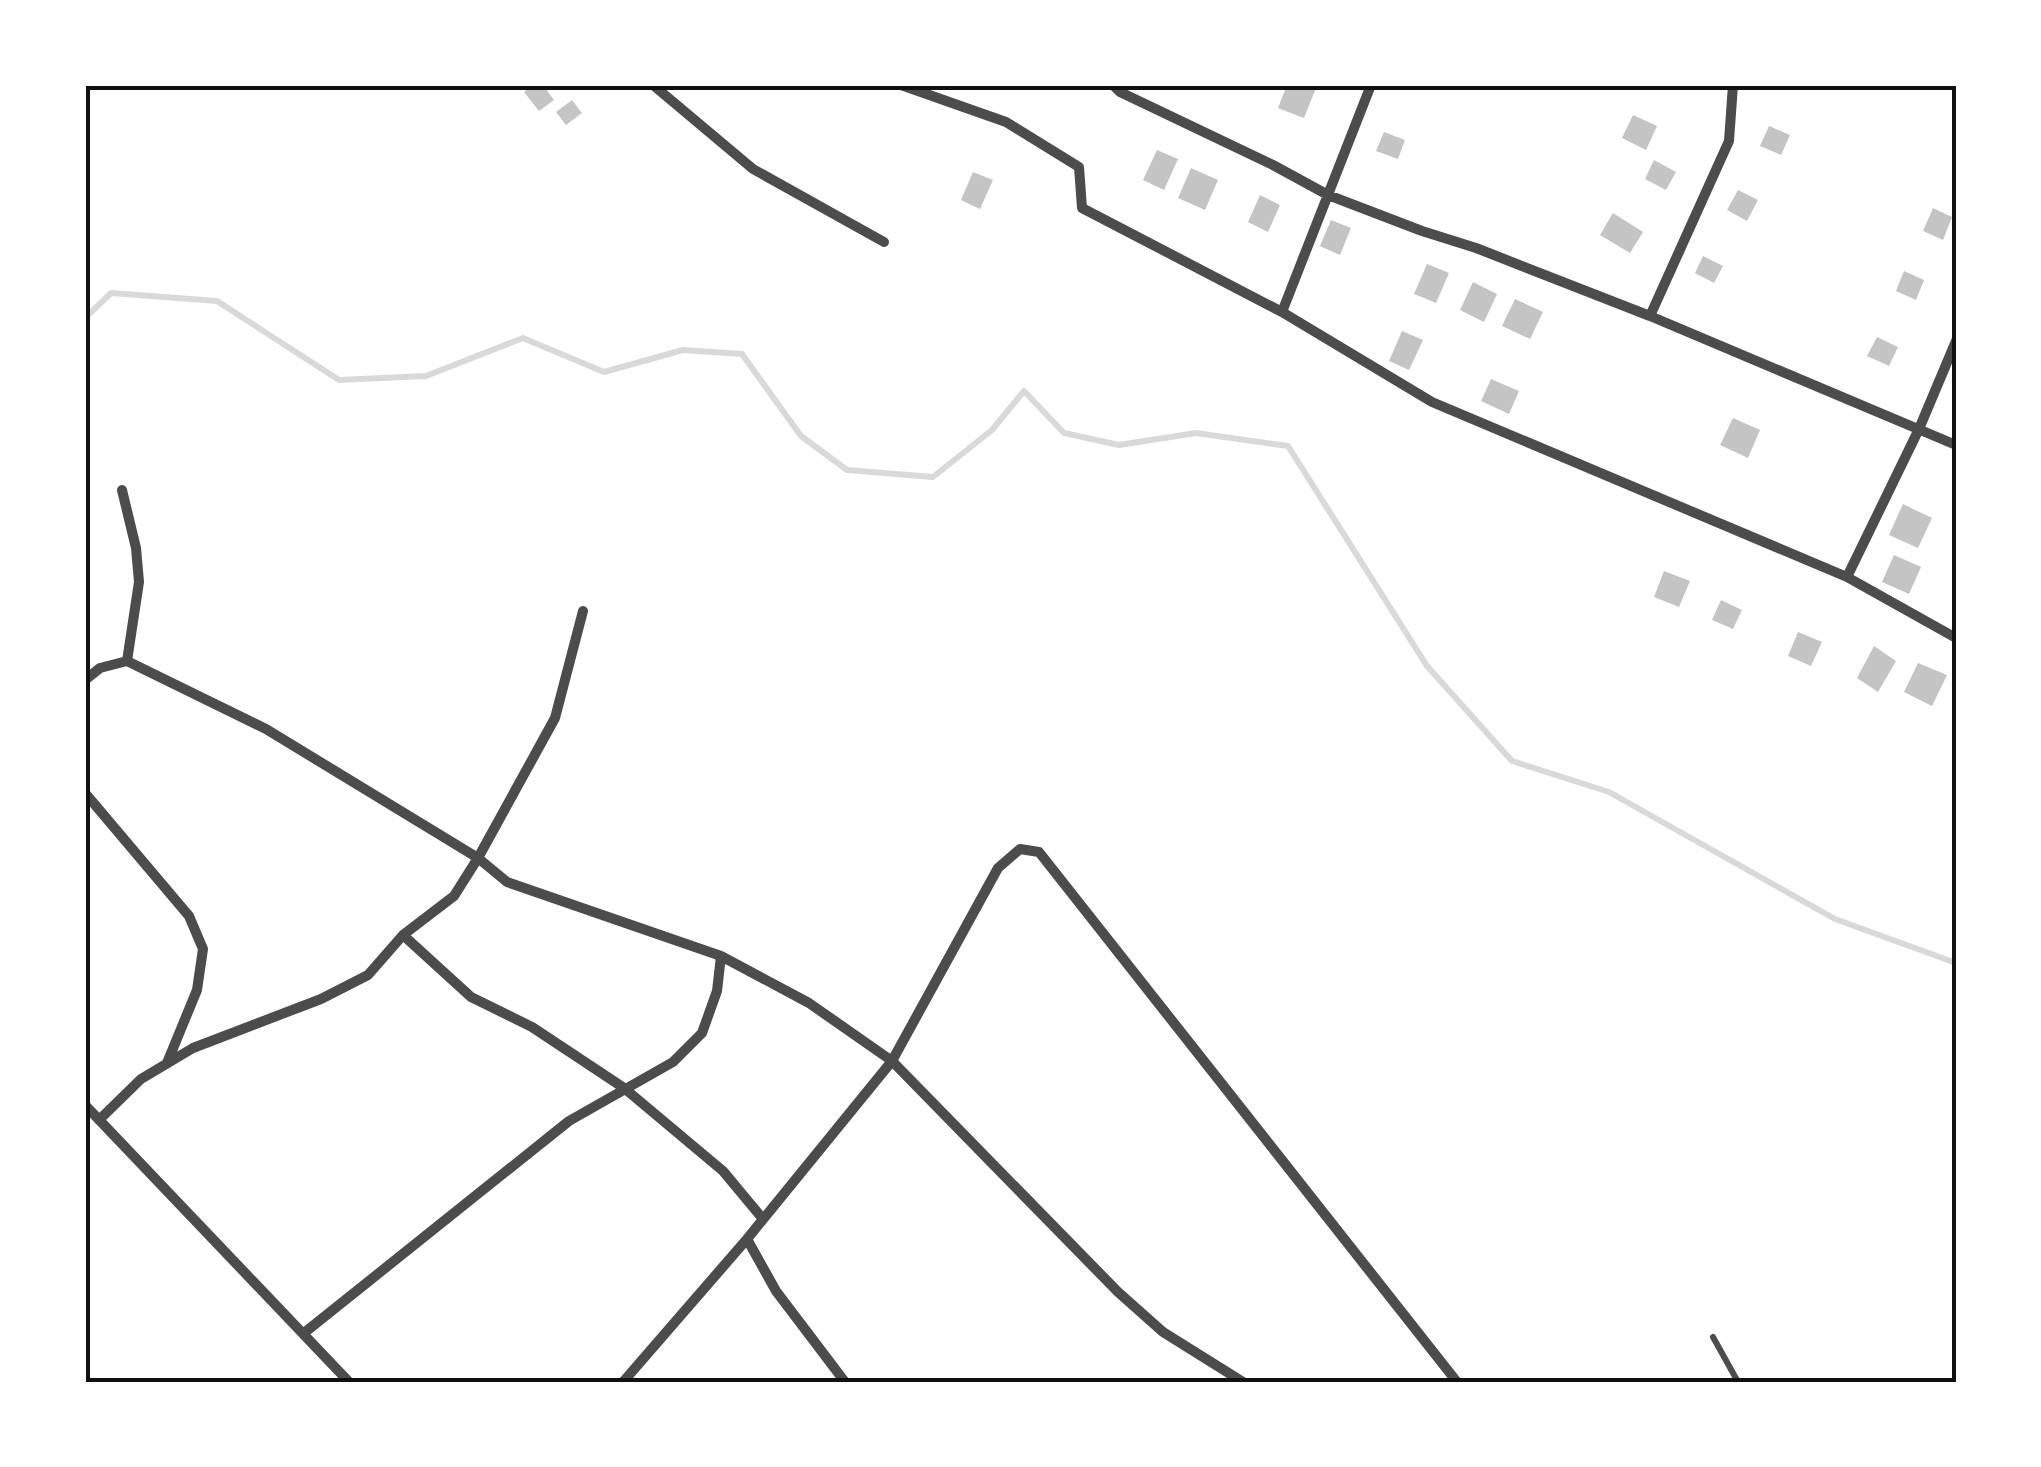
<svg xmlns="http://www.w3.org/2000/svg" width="2041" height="1467" font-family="'PT Sans',sans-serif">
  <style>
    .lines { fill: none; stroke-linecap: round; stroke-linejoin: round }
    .stream { stroke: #d9d9d9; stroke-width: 6 }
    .building { fill: #c4c4c4 }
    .path { stroke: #111; stroke-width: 4 }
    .service { stroke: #4c4c4c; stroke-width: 6 }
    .minor { stroke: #4c4c4c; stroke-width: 10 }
    .neatline { fill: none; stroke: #111; stroke-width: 4 }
  </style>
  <rect width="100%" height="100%" fill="#fff"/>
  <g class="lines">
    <path class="stream" d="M85 318 111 293 217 301 339 380 426 376 523 338 604 372 683 350 742 354 801 436 847 470 933 477 992 430 1024 391 1064 433 1119 445 1196 433 1288 446 1427 666 1512 761 1609 792 1835 919 1956 963"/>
  </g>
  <path class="building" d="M533 85H543L554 100 539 111 524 92Z
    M1287 85H1309L1316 88 1304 118 1278 108Z
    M572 100 582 113 566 125 556 112Z
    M1633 115 1657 126 1646 150 1622 138Z
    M1769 126 1790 135 1781 155 1760 146Z
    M1384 132 1405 140 1398 159 1376 151Z
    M1157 150 1178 159 1164 190 1143 180Z
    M1654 160 1676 172 1666 190 1645 179Z
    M1191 168 1218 180 1205 210 1178 198Z
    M973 172 993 180 980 209 961 200Z
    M1738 190 1758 200 1747 221 1727 210Z
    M1260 195 1280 205 1268 232 1248 222Z
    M1933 208 1952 217 1943 240 1923 231Z
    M1613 213 1643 232 1630 253 1600 235Z
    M1331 220 1351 228 1340 255 1320 246Z
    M1703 256 1723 266 1714 283 1695 273Z
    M1427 264 1449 273 1436 303 1414 294Z
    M1904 271 1924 280 1916 300 1896 291Z
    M1473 282 1497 294 1484 322 1460 310Z
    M1515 299 1543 312 1530 339 1502 326Z
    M1402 331 1423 340 1409 370 1389 361Z
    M1877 337 1898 347 1889 366 1867 356Z
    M1491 379 1519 391 1509 414 1481 401Z
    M1733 418 1760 430 1748 458 1720 445Z
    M1903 504 1932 518 1918 548 1889 535Z
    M1894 555 1921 567 1909 594 1882 582Z
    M1664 571 1690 581 1679 607 1654 597Z
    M1721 600 1742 610 1733 629 1712 620Z
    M1798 632 1822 642 1811 666 1788 656Z
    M1874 646 1896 661 1878 692 1857 678Z
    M1918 663 1947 675 1932 706 1904 692Z"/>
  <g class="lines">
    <path class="path" d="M129 85 136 87"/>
    <path class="service" d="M1713 1337 1738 1382"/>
    <path class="minor" d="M653 85 753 169 884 242
      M901 85 1006 122 1079 167 1082 208 1282 312 1432 402 1847 577 1956 638
      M1113 85 1120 92 1273 165 1328 195 1422 231 1476 248 1650 316 1956 445
      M1282 312 1371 85
      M1650 316 1729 141 1733 85
      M122 490 136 548 139 582 127 661
      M1847 577 1919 429 1956 341
      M85 680 100 668 127 661 266 729 478 858 507 882 721 956 809 1003 892 1061 1118 1292 1163 1332 1243 1382
      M85 793 189 916 203 949 197 990 167 1063
      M403 935 471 997 532 1027 624 1088 723 1171 763 1219
      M85 1105 349 1382
      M99 1120 141 1079 193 1048 321 999 368 975 403 935 454 896 478 858 555 718 583 611
      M747 1239 776 1291 845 1382
      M304 1333 569 1121 673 1062 702 1033 717 991 721 956
      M623 1382 747 1239 892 1061 998 868 1020 849 1039 852 1457 1382"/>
  </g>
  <rect width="2041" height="1467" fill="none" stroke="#ffffff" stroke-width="175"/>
  <rect x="88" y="88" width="1866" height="1292" class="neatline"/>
</svg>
